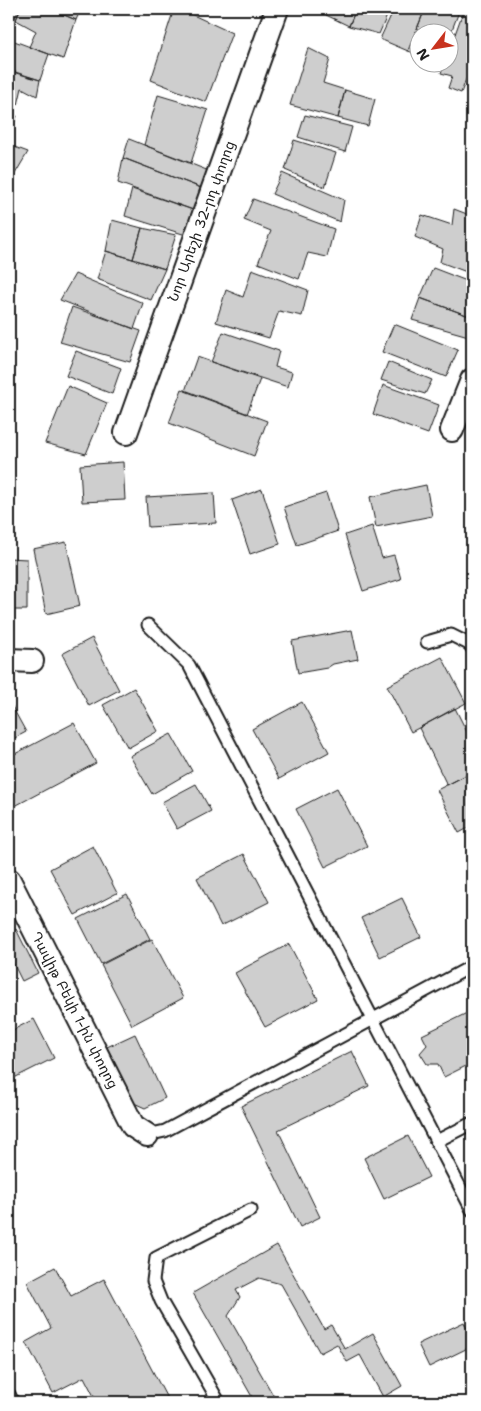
<svg xmlns="http://www.w3.org/2000/svg" width="481" height="1411" font-family="'Shantell Sans','Noto Sans Armenian',sans-serif">
  <style>
    .building { fill: #cecece; stroke: #1c1c1c }
    .lines { fill: none; stroke-linecap: round; stroke-linejoin: round }
    .service-casing { stroke: #1c1c1c; stroke-width: 15 }
    .minor-casing { stroke: #1c1c1c; stroke-width: 26 }
    .service { stroke: #fff; stroke-width: 11 }
    .minor { stroke: #fff; stroke-width: 22 }
    .labels { text-anchor: middle; dominant-baseline: central; stroke-width: 5; stroke-linejoin: round; paint-order: stroke }
    .street-label { font-size: 14px; fill: #1c1c1c; stroke: #fff }
  </style>
  <rect width="100%" height="100%" fill="#fff"/>
  <filter id="ink" filterUnits="userSpaceOnUse"><feTurbulence type="fractalNoise" baseFrequency=".02" numOctaves="2"/><feDisplacementMap in="SourceGraphic" scale="10" xChannelSelector="R" yChannelSelector="G"/><feConvolveMatrix kernelMatrix="1 2 1 2 8 2 1 2 1" color-interpolation-filters="sRGB"/></filter>
  <g filter="url(#ink)">
    <path class="building" d="M9 9H20L16 20 9 29Z
      M20 9H50L76 20 63 59 29 47 36 31 16 20Z
      M50 9H81L76 20Z
      M174 9H180L232 33 206 102 151 80Z
      M328 9H356L349 26 326 15Z
      M356 9H390L379 34 349 26Z
      M394 9H425L408 51 380 39Z
      M425 9H460L448 40V32H418V54L408 51Z
      M464 9 472 11V63L461 93 448 88 452 76 441 73 445 62H448V54Z
      M9 39 49 54 40 80 9 70Z
      M308 48 330 59 323 83 345 90 338 118 290 105Z
      M472 66V86L465 83Z
      M9 71 40 80 37 96 22 88 18 105 9 102Z
      M345 90 375 99 368 126 338 118Z
      M158 95 208 110 191 163 144 145Z
      M9 113 17 116 9 135Z
      M305 115 352 127 345 152 298 137Z
      M129 139 209 171 204 189 123 158Z
      M294 140 336 153 325 187 285 170Z
      M9 145 28 152 9 184Z
      M123 158 204 189 196 211 118 183Z
      M282 173 344 200 340 222 272 194Z
      M132 189 196 211 186 235 125 216Z
      M253 199 334 229 327 257 308 253 299 279 258 263 271 231 244 220Z
      M454 209 472 216V274L440 262 443 249 415 237 422 215 452 225Z
      M112 220 142 228 133 259 106 251Z
      M142 228 176 235 165 269 133 259Z
      M106 251 165 269 151 300 97 279Z
      M433 268 472 283V317L420 298Z
      M252 269 308 290 302 316 279 311 269 338 216 322 226 290 243 297Z
      M75 274 143 303 134 329 60 300Z
      M420 298 472 317V337L412 320Z
      M72 307 141 331 130 362 60 342Z
      M394 324 458 350 446 377 382 352Z
      M223 332 279 351 275 367 292 372 288 387 211 362Z
      M76 351 121 368 112 394 66 376Z
      M197 357 260 379 247 414 185 391Z
      M388 362 432 380 425 394 381 380Z
      M383 385 439 405 428 434 373 414Z
      M68 386 107 403 86 454 45 443Z
      M182 389 267 421 254 456 169 423Z
      M123 462 125 500 82 502 80 465Z
      M426 485 432 516 376 527 370 497Z
      M262 489 280 544 250 554 232 500Z
      M214 493 216 523 148 527 146 497Z
      M326 493 338 531 297 545 284 507Z
      M372 526 382 558 394 555 401 579 363 591 345 535Z
      M66 542 80 606 46 614 33 549Z
      M9 558 27 559V610H9Z
      M352 630 358 659 333 664 327 668 298 673 292 641Z
      M92 638 119 690 89 706 62 654Z
      M442 657 466 703 411 732 387 686Z
      M134 688 158 731 128 748 103 705Z
      M9 701 26 732 9 741Z
      M302 702 329 752 279 779 252 729Z
      M455 708 472 742V772L447 785 419 728Z
      M74 723 96 763 13 807 9 799V757Z
      M171 734 192 771 152 794 130 756Z
      M472 772V826L459 833 437 790Z
      M196 784 211 811 177 829 162 802Z
      M337 788 367 846 325 867 296 809Z
      M93 846 117 893 75 915 50 869Z
      M244 854 269 902 221 926 197 878Z
      M127 894 150 939 101 964 78 919Z
      M402 898 421 937 380 957 361 918Z
      M16 929 38 973 22 981 9 955V933Z
      M152 939 183 998 132 1025 101 965Z
      M289 944 318 999 265 1027 235 973Z
      M469 1012 472 1017V1063L444 1077 438 1064H427L420 1053 427 1045 422 1035Z
      M34 1019 54 1058 14 1078 9 1068V1032Z
      M135 1034 165 1098 145 1108 134 1103 107 1047Z
      M352 1051 369 1086 278 1130 320 1217 300 1227 241 1106Z
      M408 1136 429 1177 384 1199 364 1158Z
      M277 1245 324 1329 331 1325 345 1349 373 1333 402 1386 383 1397 360 1355 347 1362 337 1344 320 1353 281 1284 259 1278 236 1290 240 1297 228 1316 277 1402H255L193 1293Z
      M55 1267 71 1296 104 1279 169 1402H97L84 1377 53 1393 26 1342 51 1328 27 1282Z
      M464 1322 472 1339V1346L429 1367 418 1344Z"/>
    <g class="lines">
      <defs>
        <path id="service" d="M148 625 189 665 472 1210
          M427 642 451 635 469 644 472 648
          M147 1135 165 1131 472 966
          M437 1141 472 1123
          M9 1394 13 1402
          M219 1402 161 1301 153 1281 156 1258 251 1210"/>
        <path id="minor" d="M452 430 472 380
          M126 433 277 9
          M9 660 32 661
          M9 880 133 1126 147 1135"/>
      </defs>
      <use href="#service" class="service-casing"/>
      <use href="#minor" class="minor-casing"/>
      <use href="#service" class="service"/>
      <use href="#minor" class="minor"/>
    </g>
  </g>
  <g class="labels">
    <g class="street-label">
      <text transform="translate(201 221) rotate(-70)">Նոր Արեշի 32-րդ փողոց</text>
      <text transform="translate(75 1010) rotate(63)">Դավիթ Բեկի 1-ին փողոց</text>
    </g>
  </g>
  <rect width="481" height="1411" fill="none" stroke="#fff" stroke-width="30"/>
  <rect x="15" y="15" width="451" height="1381" fill="none" stroke="#1c1c1c" stroke-width="2" filter="url(#ink)"/>
  <g transform="translate(434 48) rotate(239)"><circle r="24" fill="#ffffff" stroke="#a4a4a4"/>
  <path d="M0-4L9 19L0 12L-9 19Z" fill="#c8321e"/>
  <text y="-8" font-size="14" font-weight="bold" text-anchor="middle" fill="#1c1c1c">N</text>
  </g>
</svg>
